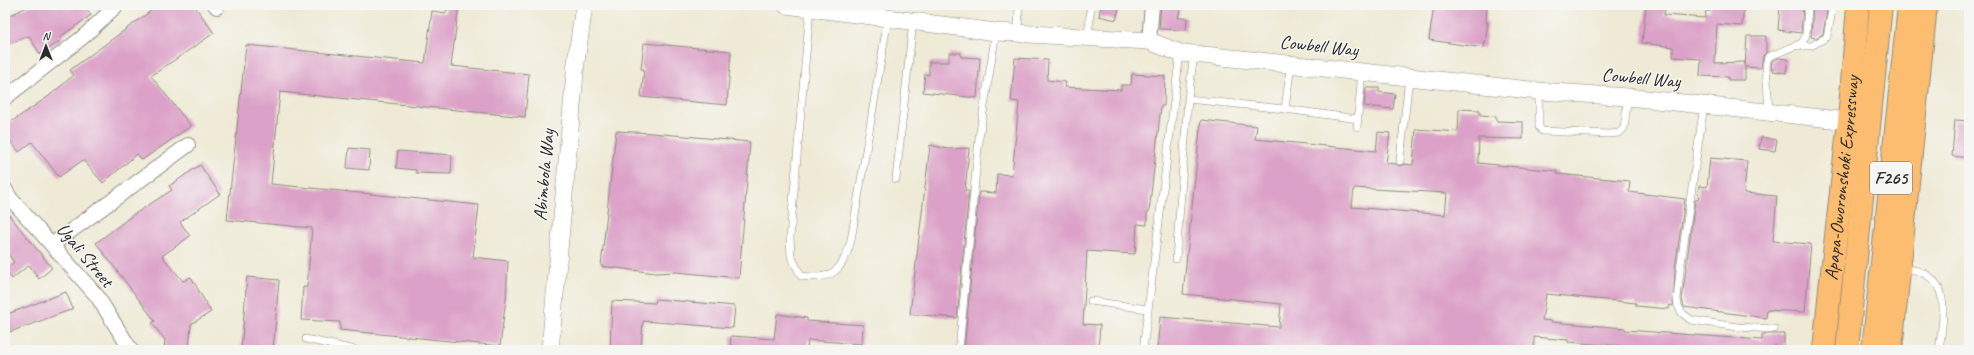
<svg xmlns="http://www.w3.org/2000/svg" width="1974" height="355" font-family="Caveat,sans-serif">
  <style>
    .building { fill: #dca1c8; fill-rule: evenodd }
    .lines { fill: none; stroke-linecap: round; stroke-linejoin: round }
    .service-casing { stroke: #8d8a80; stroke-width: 8 }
    .minor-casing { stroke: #8d8a80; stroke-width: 16 }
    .tertiary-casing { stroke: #8d8a80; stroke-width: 18 }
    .primary-casing { stroke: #8d8a80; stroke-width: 24 }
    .motorway-casing { stroke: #8d8a80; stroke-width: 24 }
    .service { stroke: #fff; stroke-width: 7 }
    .minor { stroke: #fff; stroke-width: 14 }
    .tertiary { stroke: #fff; stroke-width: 17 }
    .primary { stroke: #fcbd6f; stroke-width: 22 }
    .motorway { stroke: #fcbd6f; stroke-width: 22 }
    .labels { text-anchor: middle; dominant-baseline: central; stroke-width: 3; stroke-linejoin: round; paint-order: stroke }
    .shield { fill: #f6f6f2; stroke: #686867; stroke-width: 1 }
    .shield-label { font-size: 18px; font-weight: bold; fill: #2b2b2b }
    .street-label { font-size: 19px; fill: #2b2b2b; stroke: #f6f6f2 }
  </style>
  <rect width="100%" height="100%" fill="#f6f6f2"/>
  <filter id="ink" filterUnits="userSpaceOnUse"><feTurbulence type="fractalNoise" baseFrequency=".025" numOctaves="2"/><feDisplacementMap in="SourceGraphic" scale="8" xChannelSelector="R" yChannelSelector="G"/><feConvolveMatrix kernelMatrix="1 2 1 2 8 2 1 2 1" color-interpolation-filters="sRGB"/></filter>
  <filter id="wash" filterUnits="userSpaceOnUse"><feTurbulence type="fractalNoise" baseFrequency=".012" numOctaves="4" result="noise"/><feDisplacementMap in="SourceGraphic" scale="16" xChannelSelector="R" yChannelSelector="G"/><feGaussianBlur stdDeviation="0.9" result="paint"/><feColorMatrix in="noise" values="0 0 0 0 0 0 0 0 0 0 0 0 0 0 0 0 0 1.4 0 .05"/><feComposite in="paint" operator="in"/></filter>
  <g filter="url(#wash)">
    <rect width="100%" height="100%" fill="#efead5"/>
    <g id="blocks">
      <path class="building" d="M31 5H84L91 15 60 37 62 40 40 54 29 36 5 45V18Z
        M159 5H194L214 33 151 76 191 126 142 160 137 154 103 183 83 160 59 177 32 142 19 152 5 134V126L49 96 74 75 70 70Z
        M447 5H459L451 66 529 74 525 117 280 92 271 184 479 205 473 257 508 261 506 299 500 346 340 330V322L301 320 303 287H307L312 228 227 220 246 45 425 63 432 11 446 13Z
        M1101 5H1120L1116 20 1099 16Z
        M1161 5H1181L1178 18H1187L1186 30 1159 29Z
        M1434 5H1487L1486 23H1488L1484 48 1429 40Z
        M1646 5H1666L1664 15 1705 18 1706 11H1710V5H1744L1742 26 1717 24 1715 63 1745 62V80H1728V77L1700 76 1701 59 1673 57V47L1642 43Z
        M1780 5H1803L1801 33 1778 30Z
        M1813 5H1828L1823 34 1816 38 1811 37Z
        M1747 36H1766V53L1763 56 1761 68 1745 67Z
        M644 43 731 51 727 105 641 97 644 69H641Z
        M949 53H961V57L980 58 977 98 923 92 925 74 929 75V62H949Z
        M1015 58 1048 60 1047 80 1066 82 1065 87 1121 90V85H1131L1132 74 1165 76 1164 106H1161L1149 212H1147V225L1137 224 1135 254 1087 251 1083 324 1100 325 1098 350H964L979 192 996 193 997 174 1012 175 1019 102 1011 101Z
        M1779 58 1788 59 1786 73 1773 71 1774 69H1771L1772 61Z
        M1366 88H1379V92L1395 94 1393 109 1364 106Z
        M1459 109 1480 110V115L1496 116V121L1523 122V139L1479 138 1478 163 1557 171V174L1630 181 1629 192 1685 199 1675 269 1673 306 1670 305 1669 309 1636 306V303L1546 294 1542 320 1551 321V322L1625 328V330L1762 340V334H1784V347L1774 346 1773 350H1675L1568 342V340L1534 337V350H1157L1160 317 1279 327 1281 304 1183 294 1201 120 1257 126 1255 139 1376 151 1378 132 1390 133 1386 163 1396 164 1400 166 1404 164 1413 165 1416 129 1458 132ZM1354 188 1447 193 1445 215 1352 207Z
        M1955 120 1969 121V158L1952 156Z
        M616 131 652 133 750 142 739 278 676 272 655 273 601 266Z
        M1761 137 1777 140 1775 151 1759 149Z
        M930 145 948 149 969 148 965 191H969L957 318 910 314Z
        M349 148 370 150 369 170 347 168Z
        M398 151 452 155 451 174 416 173V170L396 168Z
        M1710 158 1747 161 1744 193 1777 196 1773 241 1811 244 1805 312 1767 310 1766 318 1684 307 1682 299 1695 200H1698L1699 186 1707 187Z
        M200 165 220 194 180 222 190 236 162 256 183 281 191 277 211 312 191 324 189 350H164L165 340 152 323 155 321 96 243 133 215 172 190 169 186Z
        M5 210 52 268 39 279 29 265 12 279 5 270 14 262 5 250Z
        M247 277 279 280 273 350H241Z
        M66 292 73 309 10 332 5 315Z
        M656 299 735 306 733 328 643 321 641 350H610L612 301 655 303Z
        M777 314 807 318V321L863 325 862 344 808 340 807 350H730L731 336 774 339Z"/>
    </g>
  </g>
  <g filter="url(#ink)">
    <use href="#blocks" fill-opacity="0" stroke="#8d8a80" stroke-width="1"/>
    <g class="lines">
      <defs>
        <path id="service" d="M810 8 790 237 791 256 801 276C833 281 843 270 851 240L888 18
          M1018 33 1019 5
          M1088 37 1091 5
          M1798 46H1811L1827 37 1833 5
          M1539 91V127L1542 131 1609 134 1619 133 1624 128 1628 97
          M1188 99 1285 109 1358 119
          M1704 105 1680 270 1677 299 1678 306 1682 313 1691 320 1738 327 1774 329
          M1285 109 1291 64
          M1769 112 1766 65 1768 57 1802 43 1806 35 1808 5
          M1357 127 1362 72
          M1400 161 1409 77
          M896 179 913 21
          M1176 259 1188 99 1194 54
          M1901 268C1908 269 1917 270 1923 273 1952 286 1942 325 1939 350
          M1091 301 1147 309
          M306 339 355 350
          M959 350 979 138 996 32
          M1143 350 1180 53"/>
        <path id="minor" d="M215 5 217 7
          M1149 41 1152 5
          M5 98 83 37 117 5
          M5 189 11 199 97 296 131 350
          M53 244 188 145"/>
        <path id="tertiary" d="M786 5 996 32 1149 41 1180 53 1194 54 1539 91 1628 97 1849 121
          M550 350 576 62 584 5"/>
        <g id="primary">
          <path id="s1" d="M1824 350 1830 289 1849 121 1858 5"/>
          <path d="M1891 350 1926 5"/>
        </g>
        <path id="motorway" d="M1847 350 1881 5
          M1873 350 1909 5"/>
      </defs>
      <use href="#service" class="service-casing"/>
      <use href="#minor" class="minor-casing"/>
      <use href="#tertiary" class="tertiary-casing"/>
      <use href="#primary" class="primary-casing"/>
      <use href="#motorway" class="motorway-casing"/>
      <use href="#service" class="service"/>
      <use href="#minor" class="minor"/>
      <use href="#tertiary" class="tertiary"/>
      <use href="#primary" class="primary"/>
      <use href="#motorway" class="motorway"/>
    </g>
  </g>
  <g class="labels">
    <rect class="shield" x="1870" y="162" width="42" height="32" rx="3"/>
    <g class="shield-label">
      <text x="1891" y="178">F265</text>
    </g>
    <g class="street-label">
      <text transform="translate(1319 46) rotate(6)">Cowbell Way</text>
      <text transform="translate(1641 78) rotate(5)">Cowbell Way</text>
      <text transform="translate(544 175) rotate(-85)">Abimbola Way</text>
      <text stroke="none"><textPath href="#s1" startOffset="173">Apapa-Oworonshoki Expressway</textPath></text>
      <text transform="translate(85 255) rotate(50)">Ugali Street</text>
    </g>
  </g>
  <rect width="1974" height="355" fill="none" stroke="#f6f6f2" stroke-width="20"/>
  <g transform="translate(46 46)" stroke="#f6f6f2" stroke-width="3" paint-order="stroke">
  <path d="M0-3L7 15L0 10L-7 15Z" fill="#2b2b2b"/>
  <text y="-6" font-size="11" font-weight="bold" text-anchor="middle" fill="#2b2b2b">N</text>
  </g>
</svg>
